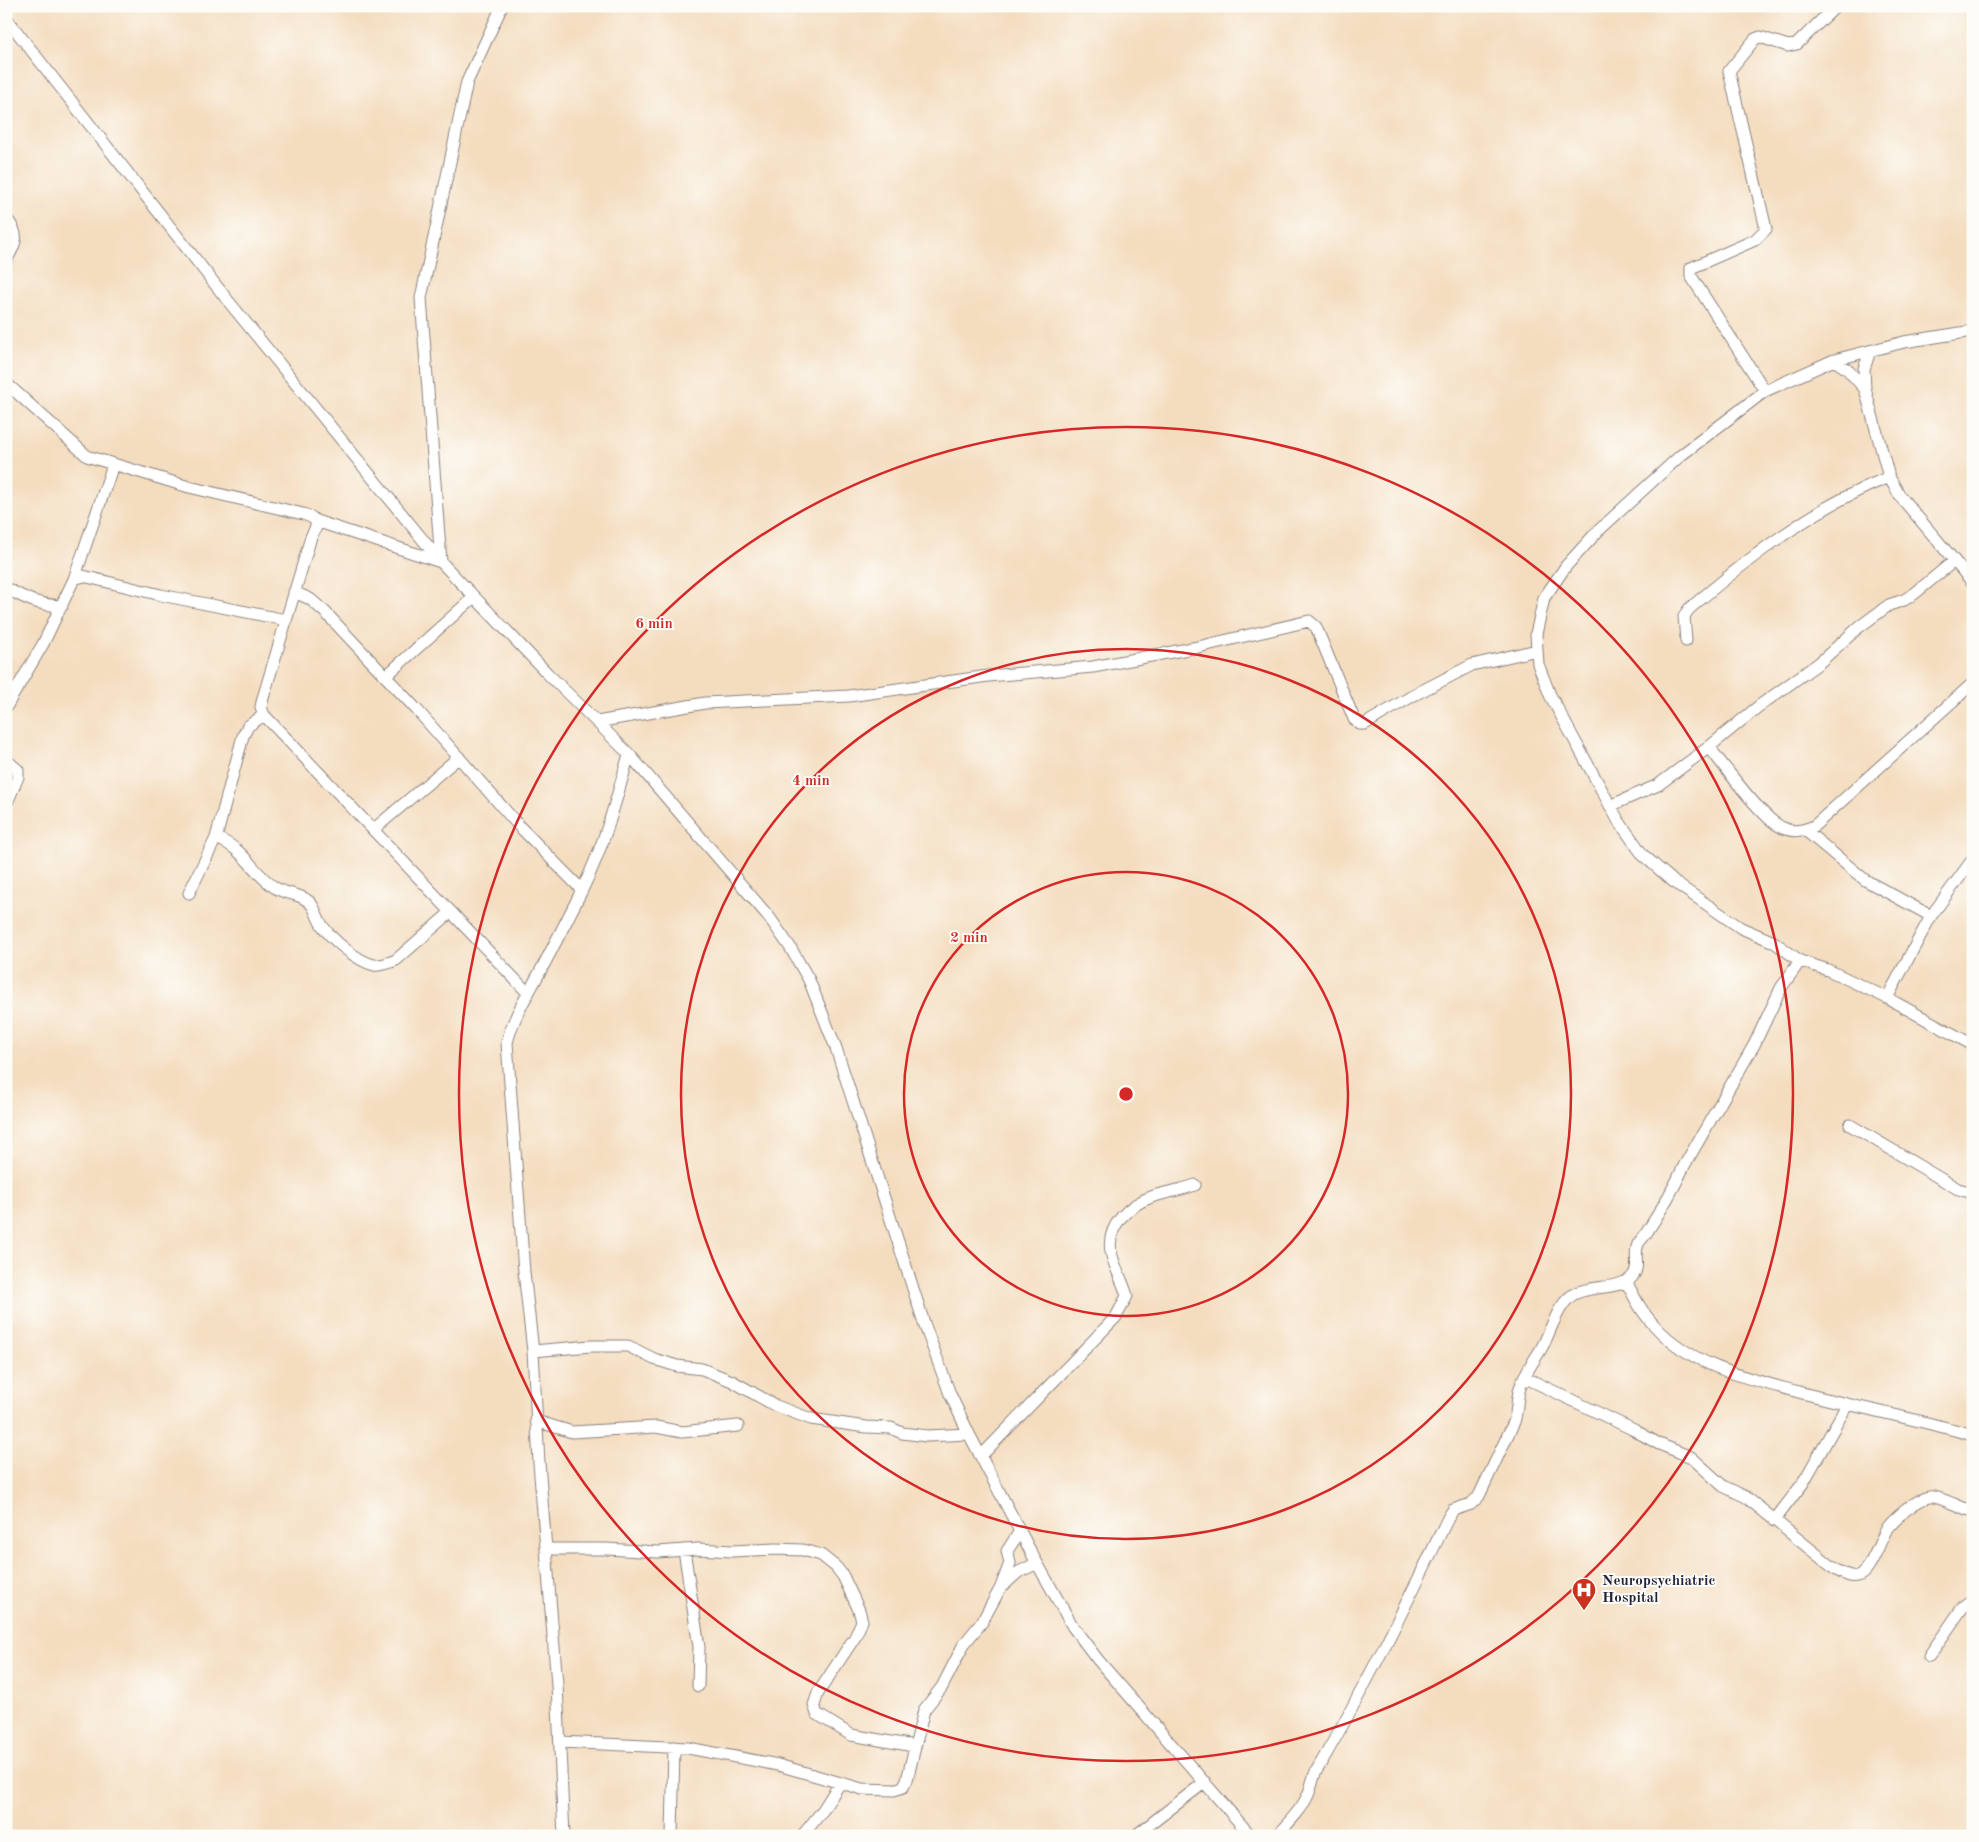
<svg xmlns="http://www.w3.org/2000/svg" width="1979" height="1842" font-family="'Old Standard TT',serif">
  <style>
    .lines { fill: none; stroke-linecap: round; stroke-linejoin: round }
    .minor-casing { stroke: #8b807d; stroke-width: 13 }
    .minor { stroke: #fff; stroke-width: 11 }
    .ring { fill: none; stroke: #d62828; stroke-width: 2.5 }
    .labels { text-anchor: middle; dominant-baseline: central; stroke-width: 4; stroke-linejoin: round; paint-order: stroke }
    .poi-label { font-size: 15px; font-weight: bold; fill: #22223b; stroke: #fdfcf7; text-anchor: start }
    .centre { fill: #d62828; stroke: #fdfcf7; stroke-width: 2.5 }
    .ring-label { font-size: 15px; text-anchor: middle; font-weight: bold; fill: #d62828; stroke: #fdfcf7; stroke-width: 4; stroke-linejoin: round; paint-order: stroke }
  </style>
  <rect width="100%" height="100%" fill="#fdfcf7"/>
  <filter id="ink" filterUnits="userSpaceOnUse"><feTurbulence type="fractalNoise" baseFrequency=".02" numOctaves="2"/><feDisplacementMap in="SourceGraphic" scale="10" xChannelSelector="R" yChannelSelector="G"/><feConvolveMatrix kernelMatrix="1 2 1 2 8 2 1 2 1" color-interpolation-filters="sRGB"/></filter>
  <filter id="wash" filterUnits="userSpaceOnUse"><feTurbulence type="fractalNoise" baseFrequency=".0096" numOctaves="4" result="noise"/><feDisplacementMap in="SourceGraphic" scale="20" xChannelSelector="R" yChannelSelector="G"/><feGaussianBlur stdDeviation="1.12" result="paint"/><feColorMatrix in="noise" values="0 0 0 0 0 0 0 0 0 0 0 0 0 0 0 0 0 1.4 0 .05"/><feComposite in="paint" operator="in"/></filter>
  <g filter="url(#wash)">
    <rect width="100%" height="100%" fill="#f4ddbf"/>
  </g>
  <g filter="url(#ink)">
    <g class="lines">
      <defs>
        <path id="minor" d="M6 18 229 302 441 562 547 673 629 754 769 917 790 947 809 980 836 1048 925 1326 950 1394 969 1434 1033 1556 1073 1627 1098 1660 1251 1836
          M6 218C21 236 16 242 6 261
          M1973 331 1904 342 1834 360 1765 391 1680 456 1597 532 1566 566 1544 598 1536 634 1538 664 1550 695 1618 820 1643 855 1674 882 1741 928 1774 942 1800 961 1828 970 1887 998 1973 1045
          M1870 351 1864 369 1865 389 1889 477 1900 496 1973 583
          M1834 360 1847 369 1865 389
          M6 383 87 456 189 487 303 514 311 517 316 521V527L311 537 263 698 261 707 264 715 528 993
          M1765 391 1691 276V268L1755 240 1766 229 1729 71 1755 39 1760 37 1788 46 1797 44 1836 6
          M316 521 441 562 421 298 467 82 502 6
          M74 579 113 465
          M6 588C26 599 38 605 62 606
          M294 592 310 599 325 612 417 710 519 826 582 890
          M1686 641 1684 616 1689 609C1750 557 1814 507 1889 477
          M386 676 474 597
          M6 707 43 644 74 579 83 576 161 595 286 620
          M597 722 705 703 849 696 988 676 1093 667 1198 647 1309 621 1316 627 1354 719 1360 724H1365L1414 695 1472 665 1537 650
          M1709 747C1724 766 1762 818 1781 827 1792 833 1802 831 1814 826L1973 683
          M6 760 18 770V777L6 805
          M1610 806 1658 785 1709 747 1759 706 1819 663 1859 627 1889 605 1904 600 1914 594 1954 561
          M373 830 459 757
          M1805 830 1865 880 1931 916
          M216 838C244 848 252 872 274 887 285 895 303 893 312 905 316 911 318 919 322 925 331 939 357 961 374 965 381 966 389 963 396 960L451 912
          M189 893 216 838 243 736 248 726 264 715
          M1887 998 1931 916 1973 859
          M1850 1125 1958 1189 1973 1193
          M1626 1281C1634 1297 1642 1313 1655 1326 1690 1365 1745 1378 1795 1391 1854 1407 1914 1418 1973 1435
          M533 1351 591 1346H628L654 1359 677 1366 702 1369 732 1381 776 1406 811 1419 866 1427 891 1428 902 1433 927 1436 969 1434
          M1524 1377 1634 1430 1659 1444 1691 1457 1723 1486 1746 1497 1836 1570C1843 1573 1850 1578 1858 1576 1871 1572 1880 1539 1888 1527 1895 1518 1917 1499 1929 1497 1939 1495 1961 1509 1973 1511
          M536 1421 572 1432 656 1427 682 1432 738 1426
          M982 1455 1116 1317 1127 1296C1123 1281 1114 1267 1111 1252 1106 1225 1130 1204 1154 1196 1167 1192 1181 1190 1195 1185
          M1774 1521 1803 1483 1847 1405
          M547 1549H606L658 1552 698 1549 732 1551 775 1549 803 1550 821 1555 836 1567 843 1576 859 1610 862 1621 855 1637 818 1693 814 1705 817 1714 851 1735 914 1746
          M684 1550 699 1647 698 1686
          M1004 1585 1017 1573 1037 1563
          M1929 1656 1963 1607 1973 1600
          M560 1742 688 1748 778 1765 862 1789 894 1790 903 1787 907 1780 924 1710 942 1687 964 1644 982 1622 1001 1587 1010 1563 1007 1551 1020 1531
          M564 1836 557 1684 539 1463 533 1351 524 1272 507 1043C513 1016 529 993 542 968 556 942 569 916 582 890 604 846 616 801 629 754
          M672 1836 674 1747
          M802 1836 823 1810 840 1783
          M1135 1836 1205 1782
          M1276 1836C1287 1824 1301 1811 1307 1797 1312 1788 1312 1777 1318 1768 1365 1688 1407 1603 1448 1518L1453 1510 1471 1504 1479 1496 1514 1422C1518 1410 1516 1397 1521 1385 1525 1372 1534 1361 1541 1349 1551 1332 1557 1304 1574 1294 1590 1285 1619 1290 1632 1277 1641 1267 1633 1255 1638 1244 1640 1240 1645 1236 1647 1232 1660 1212 1674 1188 1684 1166L1754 1045 1781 988 1800 961"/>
      </defs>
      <use href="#minor" class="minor-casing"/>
      <use href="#minor" class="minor"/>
    </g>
  </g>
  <g class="ring">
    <circle cx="1126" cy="1094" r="222"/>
    <circle cx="1126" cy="1094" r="445"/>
    <circle cx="1126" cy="1094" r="667"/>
  </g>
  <defs>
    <symbol id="hospital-pin" viewBox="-11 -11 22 30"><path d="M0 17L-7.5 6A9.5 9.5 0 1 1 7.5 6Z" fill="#c8321e" stroke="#fdfcf7"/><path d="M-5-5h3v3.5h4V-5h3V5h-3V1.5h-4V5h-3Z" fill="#fff"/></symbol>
  </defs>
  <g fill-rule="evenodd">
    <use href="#hospital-pin" x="1570" y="1576" width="28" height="38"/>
  </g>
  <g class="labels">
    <g class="poi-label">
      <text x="1602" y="1581">Neuropsychiatric<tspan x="1602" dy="17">Hospital</tspan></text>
    </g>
  </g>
  <circle cx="1126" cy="1094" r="8" class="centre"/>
  <g class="ring-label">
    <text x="654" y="628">6 min</text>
    <text x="811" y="785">4 min</text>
    <text x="969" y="942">2 min</text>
  </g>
  <rect width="1979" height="1842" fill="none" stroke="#fdfcf7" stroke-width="25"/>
</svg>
